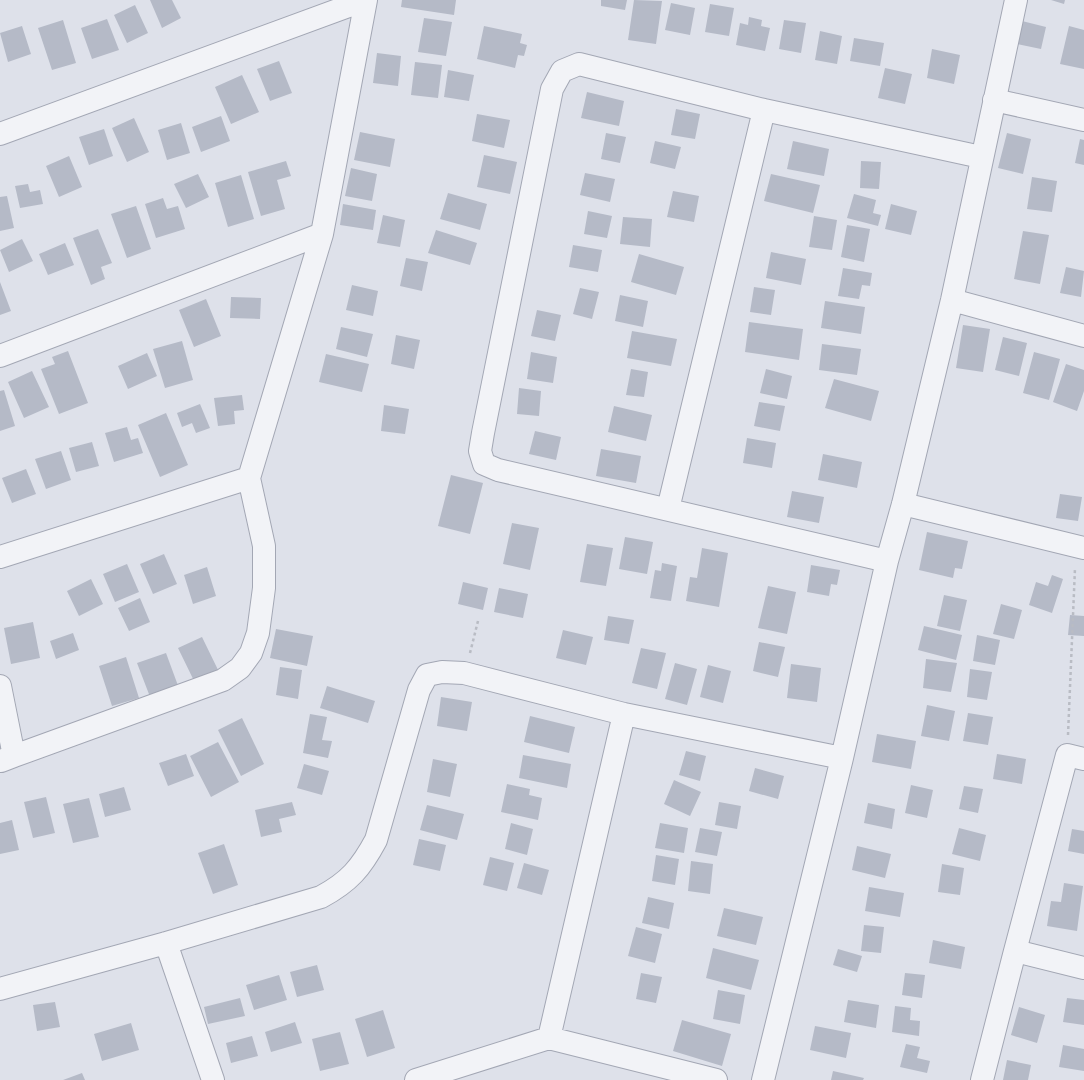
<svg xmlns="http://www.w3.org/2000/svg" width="1084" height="1080" font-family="Karla,sans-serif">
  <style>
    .building { fill: #b5bac7 }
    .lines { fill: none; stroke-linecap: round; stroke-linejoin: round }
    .minor-casing { stroke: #a3a7b4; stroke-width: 24 }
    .path { stroke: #b9bcc4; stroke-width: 2.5; stroke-dasharray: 3 3; stroke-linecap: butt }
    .minor { stroke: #f2f3f7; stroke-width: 22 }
  </style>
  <rect width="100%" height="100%" fill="#dee1ea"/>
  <path class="building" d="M150 0H172L181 18 162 28Z
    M402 0H456L454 15 401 7Z
    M601 0H627L625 10 601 6Z
    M634 0 662 1 656 44 628 40Z
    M1051 0H1065L1064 4Z
    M671 3 695 8 690 35 665 30Z
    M710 4 734 8 729 36 705 32Z
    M135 5 148 33 127 43 114 15Z
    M749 17 762 20 761 26 770 28 765 51 736 45 740 23 748 25Z
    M424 18 452 22 446 56 418 52Z
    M107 19 119 50 92 59 81 28Z
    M63 20 76 63 52 70 38 28Z
    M784 20 806 23 801 53 779 49Z
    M1022 21 1046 27 1041 49 1017 44Z
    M22 26 31 54 8 62 0 33Z
    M484 26 522 34 520 43 527 45 524 56 518 55 515 68 477 59Z
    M1069 26 1084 30V69L1060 64Z
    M820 31 842 36 837 64 815 60Z
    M854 38 884 43 880 66 850 61Z
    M932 49 960 55 954 84 927 78Z
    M377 53 401 56 398 86 373 83Z
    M279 61 292 93 270 101 257 69Z
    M415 62 442 65 438 98 411 95Z
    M885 68 912 74 905 104 878 98Z
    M448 70 474 75 469 101 444 97Z
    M242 75 259 112 231 124 215 87Z
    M587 92 624 101 619 126 581 118Z
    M676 109 700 114 695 139 671 135Z
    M477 114 510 120 504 148 472 141Z
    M221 116 230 141 201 152 192 127Z
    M134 118 149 152 127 162 112 128Z
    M181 123 190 153 167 160 158 130Z
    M104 129 113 156 89 165 79 137Z
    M360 132 395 139 390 167 354 160Z
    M606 133 626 137 620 163 601 159Z
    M1007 133 1031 139 1023 174 998 168Z
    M1080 139 1084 140V165L1075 163Z
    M655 141 681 147 675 169 650 163Z
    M793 141 829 149 824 176 787 169Z
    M484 155 517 162 510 194 477 187Z
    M69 156 82 187 59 197 46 166Z
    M286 161 291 176 277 180 285 209 261 216 248 172Z
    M861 161 881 162 879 189 860 188Z
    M351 168 377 174 372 201 345 196Z
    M585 173 615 179 610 202 580 195Z
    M198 174 209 197 186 208 174 184Z
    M771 174 820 185 813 213 764 201Z
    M241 175 254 219 228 227 215 183Z
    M1032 177 1057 181 1052 212 1027 209Z
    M28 184 30 192 40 190 43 204 20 208 15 186Z
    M673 191 699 196 694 222 667 217Z
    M448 193 487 204 480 230 440 219Z
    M854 194 876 200 873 213 881 215 878 226 847 218Z
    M7 196 14 228 0 231V197Z
    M163 198 167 209 178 206 185 229 156 238 145 204Z
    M343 204 376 210 373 230 340 225Z
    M891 204 917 211 911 235 885 229Z
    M136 206 151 249 127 258 111 214Z
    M588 211 612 216 607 238 584 234Z
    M383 215 405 220 400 247 377 243Z
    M814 216 837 220 832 250 809 247Z
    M623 217 652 219 650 247 620 244Z
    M847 225 870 229 864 262 841 257Z
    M98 229 112 263 101 267 105 279 91 285 73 238Z
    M436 230 477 243 470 265 428 253Z
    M1023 231 1049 235 1040 284 1014 279Z
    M22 239 33 261 9 272 0 250Z
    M65 243 74 265 48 275 39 254Z
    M573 245 602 250 598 272 569 267Z
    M771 252 806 259 801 285 766 278Z
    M639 254 684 267 676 295 631 282Z
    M406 258 428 262 422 291 400 286Z
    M1066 267 1084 271 1081 297 1060 293Z
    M843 268 872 273 870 286 862 285 859 299 838 296Z
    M0 282 11 311 0 315Z
    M352 285 378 291 373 316 346 310Z
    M754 287 775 290 771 315 750 312Z
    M580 288 599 292 592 319 573 314Z
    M620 295 648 301 643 327 615 321Z
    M231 297 261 298 260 319 230 318Z
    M206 299 221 336 194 347 179 310Z
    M825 301 865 307 861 334 821 328Z
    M537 310 561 315 555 341 531 336Z
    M749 322 803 329 799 360 745 352Z
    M963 325 990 329 983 372 956 368Z
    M341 327 373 334 367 357 336 349Z
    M632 331 677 339 671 366 627 358Z
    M396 335 420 340 414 369 391 364Z
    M1003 337 1027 343 1019 376 995 370Z
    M182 341 193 380 165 388 153 349Z
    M822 344 861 349 857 375 819 370Z
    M68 351 88 403 59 414 41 369 55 364 52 357Z
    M531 352 557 357 553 383 527 379Z
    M1034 352 1060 359 1049 400 1023 393Z
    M147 353 157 376 128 389 118 366Z
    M326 354 369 364 362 392 319 382Z
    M1066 364 1084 370V391L1077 411 1053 402Z
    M631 369 648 372 644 397 626 395Z
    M766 369 792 376 787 399 760 393Z
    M32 371 49 407 24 418 8 382Z
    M834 379 879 391 871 421 825 408Z
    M519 388 541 391 539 416 517 414Z
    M4 390 15 426 0 431V391Z
    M242 395 244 410 234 411 235 424 218 426 214 398Z
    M759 402 785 406 780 431 754 426Z
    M200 404 210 428 196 433 192 423 182 427 177 413Z
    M384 405 409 409 405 434 381 431Z
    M614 406 652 415 646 441 608 432Z
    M166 413 188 465 160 477 138 425Z
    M127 427 131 440 138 438 143 453 114 462 105 433Z
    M535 431 561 437 556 460 529 454Z
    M747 438 776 443 772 468 743 463Z
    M92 442 99 466 76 472 69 448Z
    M601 449 641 456 636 483 596 476Z
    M61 451 71 480 46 489 35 459Z
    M823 454 862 462 857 488 818 480Z
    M26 469 36 494 12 503 2 478Z
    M451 475 483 483 470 534 438 526Z
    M792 491 824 497 819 523 787 517Z
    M1060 494 1082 497 1078 521 1056 518Z
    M512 523 539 528 530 570 503 564Z
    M927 532 968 541 962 569 955 568 953 578 919 570Z
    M625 537 653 542 647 574 619 569Z
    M587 544 613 548 606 586 580 582Z
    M702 548 728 553 719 607 686 601 690 577 697 578Z
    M164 554 177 584 153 594 140 564Z
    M662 563 677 566 671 601 650 598 655 570 661 571Z
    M127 564 139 592 115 602 103 574Z
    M811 565 840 570 837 585 831 584 829 596 807 592Z
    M207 567 216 596 193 604 184 575Z
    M1052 575 1063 579 1052 613 1029 605 1036 582 1048 586Z
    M91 579 103 604 79 616 67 591Z
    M463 582 488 588 483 610 458 604Z
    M768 586 796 592 787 634 758 628Z
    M499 588 528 594 523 618 494 612Z
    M944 595 967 600 960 631 937 626Z
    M140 598 150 622 129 631 118 608Z
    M1001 604 1022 610 1014 639 993 634Z
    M1070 615 1084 616V636L1068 635Z
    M608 616 634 620 629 644 604 640Z
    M33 622 40 658 11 664 4 628Z
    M924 626 962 635 956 660 918 650Z
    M276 629 313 636 307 666 270 658Z
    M563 630 593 637 586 665 556 658Z
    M73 633 79 650 56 659 50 641Z
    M977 635 1000 640 995 665 973 661Z
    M202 637 221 676 197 687 178 648Z
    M759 642 785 647 778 677 753 671Z
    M641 648 666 653 657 689 632 683Z
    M166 653 180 691 152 702 137 663Z
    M126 657 139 698 112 706 99 666Z
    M926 659 957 663 951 692 923 688Z
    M675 663 697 669 687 705 665 699Z
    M791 664 821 668 817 702 787 698Z
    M708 665 731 671 723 703 700 697Z
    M280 667 302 670 298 699 276 695Z
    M970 669 992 672 987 700 967 697Z
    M327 686 375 701 368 723 320 708Z
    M441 697 472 702 467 731 437 726Z
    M927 705 955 711 949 741 921 736Z
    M968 713 993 717 988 745 963 741Z
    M310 714 327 717 322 740 332 741 328 758 303 753Z
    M530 716 575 727 569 753 524 742Z
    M242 718 264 764 241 776 218 730Z
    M877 734 916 741 911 769 872 762Z
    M218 742 239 782 211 797 190 756Z
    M686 751 706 756 700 781 679 775Z
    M186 754 194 776 168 786 159 763Z
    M997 754 1026 759 1022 784 993 779Z
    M523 755 571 764 567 788 519 778Z
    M433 759 457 764 450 797 427 792Z
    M304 764 329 771 322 795 297 788Z
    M755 768 784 776 778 799 749 791Z
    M674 780 701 792 690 816 664 804Z
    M507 784 530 789 529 795 542 798 538 820 501 812Z
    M911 785 933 790 927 818 905 813Z
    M964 786 983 789 978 813 959 809Z
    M124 787 131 810 105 817 99 794Z
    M46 797 55 833 33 838 24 802Z
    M89 798 99 837 73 843 63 804Z
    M292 802 296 815 279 819 282 832 261 837 255 810Z
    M719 802 741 806 737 829 715 825Z
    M868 803 895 809 892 829 864 823Z
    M427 805 464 814 457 840 420 830Z
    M12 820 19 850 0 854V823Z
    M511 823 533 829 527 855 505 849Z
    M660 823 688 828 684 853 655 848Z
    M700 828 722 832 717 856 695 852Z
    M959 828 986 835 980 861 952 854Z
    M1072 829 1084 831V854L1068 851Z
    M419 839 446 845 440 871 413 865Z
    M224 844 238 885 213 894 198 853Z
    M857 846 891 854 885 878 852 870Z
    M656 855 679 859 675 885 652 881Z
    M490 857 514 863 507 891 483 885Z
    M691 861 713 864 710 894 688 891Z
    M524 863 549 870 542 895 517 888Z
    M942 864 964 868 960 895 938 892Z
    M1064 883 1083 886 1077 931 1047 926 1051 901 1061 902Z
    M869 887 904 893 900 917 865 911Z
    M648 897 674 903 669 929 642 923Z
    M724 908 763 917 756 945 717 936Z
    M864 925 884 927 881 953 861 951Z
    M636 927 662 934 655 963 628 956Z
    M933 940 965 947 961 969 929 963Z
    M713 948 759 960 751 990 706 978Z
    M838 949 862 956 857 972 833 965Z
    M317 965 324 990 297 997 290 972Z
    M641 973 662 977 656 1003 636 999Z
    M905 973 925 975 922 998 902 995Z
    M279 975 287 1000 254 1010 246 985Z
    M718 990 745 995 740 1024 713 1019Z
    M240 998 245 1016 208 1024 204 1007Z
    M1067 998 1084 1000V1025L1063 1022Z
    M848 1000 879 1005 876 1028 844 1022Z
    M55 1002 60 1027 37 1031 33 1005Z
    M895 1006 911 1008 910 1020 920 1021 919 1036 892 1032Z
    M1019 1007 1045 1015 1037 1043 1011 1035Z
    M383 1010 395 1048 367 1057 355 1019Z
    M682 1020 731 1034 722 1066 673 1051Z
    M295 1022 302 1043 271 1052 265 1032Z
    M131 1023 139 1050 102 1061 94 1034Z
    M815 1026 851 1033 846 1058 810 1050Z
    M340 1032 349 1064 320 1071 312 1039Z
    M252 1036 258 1056 231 1063 226 1043Z
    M906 1044 920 1047 917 1058 930 1061 927 1073 900 1067Z
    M1063 1045 1084 1049V1071L1059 1067Z
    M1007 1060 1031 1065 1028 1080H1003Z
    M833 1071 864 1078 863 1080H831Z
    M82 1073 85 1080H63Z"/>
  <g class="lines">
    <defs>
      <path id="minor" d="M994 100 1084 120
        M0 134 365 0
        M952 300 1084 336
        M0 356 322 234
        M903 504 1084 548
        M668 509 764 110
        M0 557 249 478 322 234 366 0
        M887 561 498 470 484 464 480 451 483 433 552 89 562 71 579 64 764 110 981 157
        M0 686 14 756 1 761
        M14 756 223 680 240 668 251 653 258 633 264 588V546L249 478
        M166 943 213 1080
        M1015 951 1067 755 1084 759
        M0 989 166 943 321 897C349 882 361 868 376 840L419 690 427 675 442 672 464 673 624 714 842 758
        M549 1038 624 714
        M416 1080 549 1038 716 1080
        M763 1080 842 758 887 561 903 504 952 300 1016 0
        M982 1080 1015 951 1084 968"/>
    </defs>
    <use href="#minor" class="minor-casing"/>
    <path class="path" d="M470 653 478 621
      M1068 735 1075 568"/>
    <use href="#minor" class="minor"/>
  </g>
</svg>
